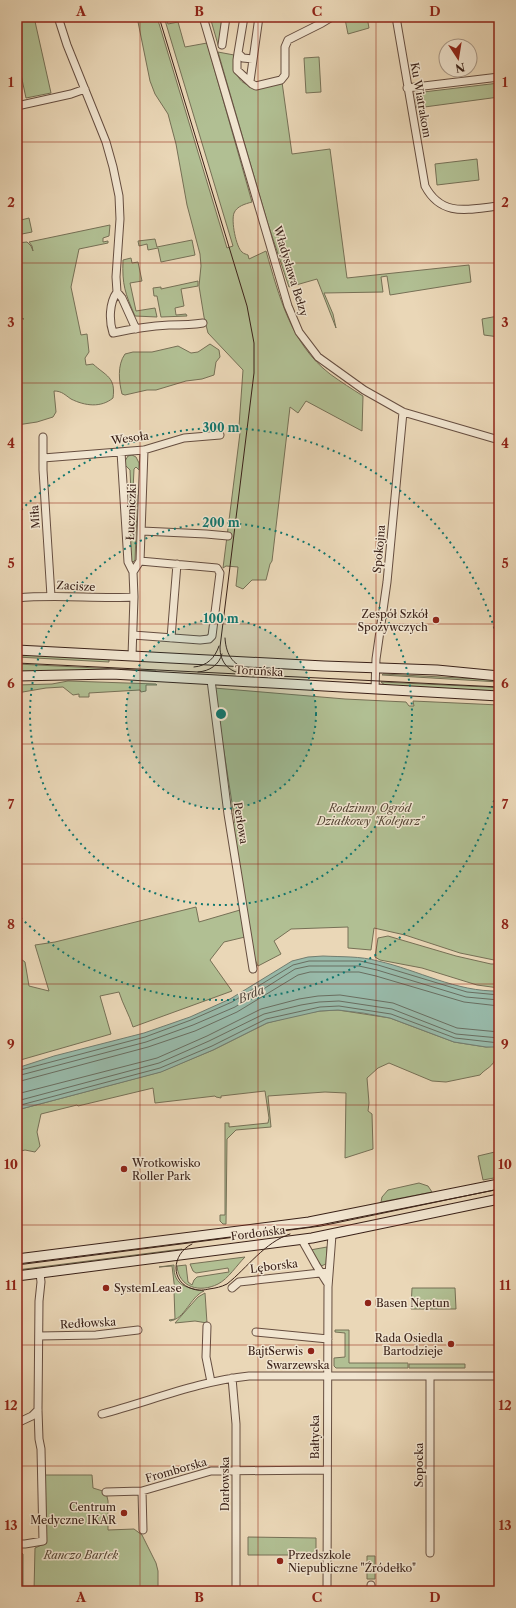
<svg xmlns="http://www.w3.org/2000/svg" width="516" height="1608" font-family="'Libre Caslon Text',serif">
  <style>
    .green { fill: #b1bf93; stroke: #767056 }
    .water { fill: #98baaa; stroke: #727d70 }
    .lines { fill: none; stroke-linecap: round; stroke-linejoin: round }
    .shore { stroke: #696e61; stroke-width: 1 }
    .stream { stroke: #727d70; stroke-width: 2 }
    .minor-casing { stroke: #664e40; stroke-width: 9 }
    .secondary-casing { stroke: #3a2118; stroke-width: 11 }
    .minor { stroke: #f1e5d0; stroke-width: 7 }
    .secondary { stroke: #f1e5d0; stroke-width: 9 }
    .tram { stroke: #3a2118; stroke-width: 1 }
    .grid { fill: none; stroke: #8f2418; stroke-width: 1; stroke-opacity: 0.55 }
    .ring { fill: none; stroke: #0f766e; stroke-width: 2; stroke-dasharray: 2 4 }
    .poi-dot { fill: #8f2418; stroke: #f1e5d0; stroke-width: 1.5 }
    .labels { text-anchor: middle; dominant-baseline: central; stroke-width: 3; stroke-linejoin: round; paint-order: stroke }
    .street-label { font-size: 11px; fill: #3a2118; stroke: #f1e5d0 }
    .poi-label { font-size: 11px; fill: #3a2118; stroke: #f1e5d0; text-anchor: end }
    .park-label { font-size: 11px; font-style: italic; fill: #584837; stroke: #f1e5d0 }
    .water-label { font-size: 12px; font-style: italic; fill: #52473c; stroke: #f1e5d0 }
    .centre { fill: #0f766e; stroke: #f1e5d0; stroke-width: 2 }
    .ring-label { font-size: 12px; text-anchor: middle; font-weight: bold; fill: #0f766e; stroke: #f1e5d0; stroke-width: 3; stroke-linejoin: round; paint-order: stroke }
    .neatline { fill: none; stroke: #8f2418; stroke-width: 1.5 }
    .grid-label { font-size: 13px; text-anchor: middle; font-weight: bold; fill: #8f2418 }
  </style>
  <rect width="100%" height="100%" fill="#ead7b7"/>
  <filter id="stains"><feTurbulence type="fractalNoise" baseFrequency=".005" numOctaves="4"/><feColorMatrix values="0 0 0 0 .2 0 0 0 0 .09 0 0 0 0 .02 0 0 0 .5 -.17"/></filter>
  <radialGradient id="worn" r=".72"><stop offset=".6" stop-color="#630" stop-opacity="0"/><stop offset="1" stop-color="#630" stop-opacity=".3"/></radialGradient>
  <path class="green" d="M25 17H34L51 93 26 98 17 56V21L25 19Z
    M137 17H157L227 248 233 246 164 17H166L168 24 178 22 185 47 207 43 252 202C245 204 237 206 234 213 231 221 236 247 242 252 244 254 246 254 248 255L249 259 266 251C279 296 291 344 330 374 341 382 352 389 363 396L362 431 306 401 298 413 290 407 272 561 270 564 266 580H252L243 589 236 586 238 567 226 566 223 568 240 433 239 426 243 370 208 333 204 317 199 286 201 266 200 254 187 205 176 144 168 114 155 94 150 81Z
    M210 17H223L219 48Z
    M353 17H367L369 28 348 34 345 19Z
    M218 52 234 55C235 93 253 87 282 82L292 154 330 149 347 278 469 265 471 282 390 295 387 276 381 277 383 292 324 293 333 314 336 328 317 279 289 287 267 221Z
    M319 57 321 92 306 93 304 58Z
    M499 83V97L417 108 415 93Z
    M477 159 479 180 437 185 435 164Z
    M29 218 32 232 17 235V221Z
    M110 225 109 236 103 238V242L108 241V243L79 249 71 287 81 335 87 334 89 352 85 358 86 365 93 364C106 376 116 377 113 398 101 408 85 406 71 399 65 395 62 391 54 391L56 412 53 417 37 422 17 425V317L24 319 17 317V243L27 242 31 246 33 251 32 246 29 242Z
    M155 239 157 247 192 240 195 255 161 262 158 248 148 250 147 244 139 246 138 241Z
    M131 258 132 263 138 262 142 281 130 283 136 311 155 308 157 317 135 316C125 293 122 285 123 260Z
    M198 281V286L181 289 184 306 175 308 176 315 186 314 187 316 161 317 157 296H154L153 288 161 287V289Z
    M498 316 499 337 484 335 482 319Z
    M210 344 219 350 220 357 216 362 214 375 202 379 186 381 156 390H147L125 395 122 394C119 382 117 365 125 354L133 352H152L178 346 191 353 198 352Z
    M132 455 136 457 139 463V470L136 467 134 469 133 490 137 495V507H128L127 494 131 493 130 470 125 465V461L128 456Z
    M128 509H137L135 560 133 562 131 560Z
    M45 655 109 658V662L17 657V656Z
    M17 664 156 671V674L96 670 17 672Z
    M383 674 499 680V682L382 675Z
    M68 681 156 684 157 685H146V691L141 692 140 690 89 693V697H79V694L73 695 63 687 46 688 17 693V685L52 684Z
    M381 682 487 687 499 688V692L386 686Z
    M214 688 345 699 406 702 409 706H414L413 701 499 705V961L460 953 405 935 374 928 371 950 348 948V927L291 929 274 941 281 954 258 966 252 954 232 823 235 822Z
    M196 907 199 922 240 910 245 937 224 942 210 960 232 991 133 1027C129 1014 123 1005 119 992L100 996 111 1034 17 1061V960L21 959 25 962 29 986 49 991 35 945 55 942Z
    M388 936 456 956 491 964H499V988L477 985 422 968 380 960 375 957 378 938Z
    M338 1010 390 1018 454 1042 486 1047 499 1046V1062L495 1060C491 1068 485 1069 480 1075L446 1082 432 1081 389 1063 378 1068 367 1078 369 1103 368 1111 372 1114 373 1149 345 1158 346 1093 325 1092 268 1096 271 1127 236 1130 227 1139 226 1224H223L220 1221V1215H225V1123H229V1127L268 1123 269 1118 265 1091 221 1096V1098L216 1097 215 1096 155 1103 153 1088 78 1106 77 1105 41 1114 37 1132 40 1146 35 1152 25 1150 17 1152V1110L160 1072 213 1050 267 1023 302 1014 320 1011Z
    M499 1151V1177L483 1180 478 1156Z
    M419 1183 428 1186 432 1192 381 1202 382 1197 388 1190Z
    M327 1247 326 1264 321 1266 310 1250Z
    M182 1249 180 1252 17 1273V1270Z
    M245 1257C237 1265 228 1279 218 1284 200 1293 179 1288 177 1266L186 1265 188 1282 192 1285 194 1280 197 1277 229 1272 228 1268 196 1273 193 1271 190 1264Z
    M174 1265C173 1287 189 1288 204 1291 190 1297 185 1319 170 1321L169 1320 175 1319 174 1291H175L172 1266 159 1267Z
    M412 1288H455L456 1309H411Z
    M205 1293 207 1323 195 1321 175 1323 198 1297Z
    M335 1330H349V1363H408V1368H336L334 1366V1358L345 1357V1333L335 1332Z
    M409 1364H465V1368H409Z
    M45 1475H92L93 1488 106 1492 108 1501V1530L134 1529 142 1535 156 1563 158 1571V1591H34L35 1548 46 1543Z
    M248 1537 316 1538V1555H248Z
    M17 1550 23 1554V1591H17Z
    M367 1556H375V1579H367Z"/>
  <path class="water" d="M323 956C342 957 360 956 378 961 418 970 456 992 499 991V1047H486L454 1042 390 1018 363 1013 338 1010 320 1011 267 1023 213 1050 161 1072 17 1110V1068L54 1056 144 1033 190 1017 230 999 292 961 308 957Z"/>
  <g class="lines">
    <path class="shore" d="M17 1071 145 1037 191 1020 232 1002 293 965 309 961H360L378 965 467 992 499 995
      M17 1076 146 1042 193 1025 235 1007 295 969 309 966H359L377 970 466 997 499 1000
      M17 1082 148 1047 195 1031 237 1012 298 975 310 972H359L376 976 464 1002 499 1006
      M17 1094 157 1058 207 1036 261 1009 299 999 318 996 340 995 393 1003 457 1028 499 1032
      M17 1101 159 1063 209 1041 264 1014 301 1005 319 1002 339 1001 392 1009 456 1034 499 1038
      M17 1106 160 1068 212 1046 266 1019 320 1007 339 1006 391 1014 455 1038 499 1043"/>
    <path class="stream" d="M495 990 499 982"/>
    <defs>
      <path id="minor" d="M58 17 67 45 106 142 113 167 119 196 120 219 116 277 117 292 122 298 136 329
        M203 17 288 306 299 332 318 357 364 390 403 412 499 440
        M396 17 425 186C442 218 469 209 499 206
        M222 45 226 17
        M238 53 244 17
        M253 59 243 58 238 53 237 60V70L252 84 256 86 281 80 285 75V47L288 40 322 23 332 17
        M250 81 259 17
        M407 88 499 77
        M17 106 71 94 85 89
        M117 292C109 303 109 321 113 333 131 329 150 326 169 325 180 325 191 325 203 323
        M43 437V470L51 596
        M121 452 128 562 133 572 134 597 132 656
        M43 458 144 450 184 438 220 435
        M142 531 206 534 228 536
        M133 572 140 561 144 450
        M17 598C56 594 95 599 134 597
        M133 635 200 640 209 639 212 636 220 573 217 568 140 561
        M171 638 177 564
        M211 680 228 814 253 969
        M375 689 376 659 387 582 403 412
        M302 1240 316 1265 328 1284
        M232 1288 239 1282 329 1272
        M207 1326 206 1357 211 1382
        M256 1332 328 1339
        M39 1336 96 1335 138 1330
        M430 1377V1553
        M232 1378 236 1424V1591
        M102 1414C151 1401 199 1381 249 1376H499
        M17 1423 32 1416 38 1410
        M106 1492 142 1491
        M143 1530 142 1491 211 1471 327 1470
        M17 1544H25L43 1541 41 1449 39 1439 38 1410 39 1301 41 1282 40 1273
        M327 1591 328 1287 332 1235
        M371 1591V1585"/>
      <path id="secondary" d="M17 650 324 666 437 670 499 676
        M17 676 112 674 499 696
        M17 1259 309 1222 499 1184
        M17 1276 312 1238 499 1199"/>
    </defs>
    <use href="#minor" class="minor-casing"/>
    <use href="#secondary" class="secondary-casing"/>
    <use href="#minor" class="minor"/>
    <use href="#secondary" class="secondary"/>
    <path class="tram" d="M159 17 247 306 254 343V373L220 647C220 663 229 672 244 674
      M225 638C226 656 234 667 252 670
      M17 663 499 687
      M194 667C207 666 215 658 219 646
      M198 672C210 671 219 665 222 654
      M192 1244C171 1254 170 1283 193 1289 199 1291 204 1290 209 1289 216 1288 221 1287 227 1284 247 1268 265 1242 290 1234
      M17 1265 321 1226 499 1189"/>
  </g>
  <path class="grid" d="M140 17V1591M258 17V1591M376 17V1591M17 142H499M17 263H499M17 383H499M17 503H499M17 624H499M17 744H499M17 864H499M17 984H499M17 1105H499M17 1225H499M17 1345H499M17 1466H499"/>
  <circle cx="221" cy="714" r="95" fill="#0f766e" fill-opacity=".12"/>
  <g class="ring">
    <circle cx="221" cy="714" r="95"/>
    <circle cx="221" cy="714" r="191"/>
    <path d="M499 783A286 286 0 0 1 17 914M17 514A286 286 0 0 1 499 645"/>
  </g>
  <g class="poi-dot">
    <circle cx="436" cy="620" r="4"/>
    <circle cx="124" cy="1169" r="4"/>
    <circle cx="106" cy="1288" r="4"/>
    <circle cx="368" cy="1303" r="4"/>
    <circle cx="451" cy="1344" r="4"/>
    <circle cx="311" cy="1351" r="4"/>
    <circle cx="124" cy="1513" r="4"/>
    <circle cx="280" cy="1561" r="4"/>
  </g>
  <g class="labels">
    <g class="street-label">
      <text transform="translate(421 100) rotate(80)">Ku Wiatrakom</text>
      <text transform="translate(291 271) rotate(73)">Władysława Bełzy</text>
      <text transform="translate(130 438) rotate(-8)">Wesoła</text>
      <text transform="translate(131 512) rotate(-88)">Łuczniczki</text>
      <text transform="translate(35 517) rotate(-94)">Miła</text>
      <text transform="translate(379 549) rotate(-85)">Spokojna</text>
      <text transform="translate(76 586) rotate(3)">Zacisze</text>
      <text transform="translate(259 671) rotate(3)">Toruńska</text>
      <text transform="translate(241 823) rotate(81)">Perłowa</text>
      <text transform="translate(258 1233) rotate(-7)">Fordońska</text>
      <text transform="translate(274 1266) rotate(-7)">Lęborska</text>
      <text transform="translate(88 1323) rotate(-3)">Redłowska</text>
      <text x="298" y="1365">Swarzewska</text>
      <text transform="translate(315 1437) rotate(-90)">Bałtycka</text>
      <text transform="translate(419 1465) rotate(-90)">Sopocka</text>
      <text transform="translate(176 1470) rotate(-16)">Fromborska</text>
      <text transform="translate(225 1484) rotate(-90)">Darłowska</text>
    </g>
    <g class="poi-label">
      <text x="428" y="614">Zespół Szkół<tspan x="428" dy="13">Spożywczych</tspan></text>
      <text x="132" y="1163" text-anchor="start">Wrotkowisko<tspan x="132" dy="13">Roller Park</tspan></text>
      <text x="114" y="1288" text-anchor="start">SystemLease</text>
      <text x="376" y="1303" text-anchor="start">Basen Neptun</text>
      <text x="443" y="1338">Rada Osiedla<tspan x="443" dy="13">Bartodzieje</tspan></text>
      <text x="303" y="1351">BajtSerwis</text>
      <text x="116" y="1507">Centrum<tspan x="116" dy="13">Medyczne IKAR</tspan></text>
      <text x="288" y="1555" text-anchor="start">Przedszkole<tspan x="288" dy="13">Niepubliczne "Źródełko"</tspan></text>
    </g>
    <g class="park-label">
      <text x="370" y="808">Rodzinny Ogród<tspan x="370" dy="13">Działkowy "Kolejarz"</tspan></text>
      <text x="81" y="1555">Ranczo Bartek</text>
    </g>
    <g class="water-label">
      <text transform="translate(251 994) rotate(-23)">Brda</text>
    </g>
  </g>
  <circle cx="221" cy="714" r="6" class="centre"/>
  <g class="ring-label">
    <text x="221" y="432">300 m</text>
    <text x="221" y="527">200 m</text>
    <text x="221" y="623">100 m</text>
  </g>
  <rect width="516" height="1608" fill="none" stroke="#ead7b7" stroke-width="44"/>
  <g transform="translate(458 58) rotate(168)"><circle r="19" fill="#f1e5d0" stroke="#a89786"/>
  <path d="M0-3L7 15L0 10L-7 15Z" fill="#8f2418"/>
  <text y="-6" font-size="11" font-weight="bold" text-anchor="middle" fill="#3a2118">N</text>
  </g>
  <rect x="22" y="22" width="472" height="1564" class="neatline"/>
  <g class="grid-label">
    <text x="81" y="16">A</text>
    <text x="199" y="16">B</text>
    <text x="317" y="16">C</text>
    <text x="435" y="16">D</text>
    <text x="11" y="87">1</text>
    <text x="505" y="87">1</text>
    <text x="11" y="207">2</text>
    <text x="505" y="207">2</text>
    <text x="11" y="327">3</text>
    <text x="505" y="327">3</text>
    <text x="11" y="448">4</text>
    <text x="505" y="448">4</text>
    <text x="11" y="568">5</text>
    <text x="505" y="568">5</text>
    <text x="11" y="688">6</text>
    <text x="505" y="688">6</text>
    <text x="11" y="809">7</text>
    <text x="505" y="809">7</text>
    <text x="11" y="929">8</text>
    <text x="505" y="929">8</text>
    <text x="11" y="1049">9</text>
    <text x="505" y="1049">9</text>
    <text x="11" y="1169">10</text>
    <text x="505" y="1169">10</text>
    <text x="11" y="1290">11</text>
    <text x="505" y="1290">11</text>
    <text x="11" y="1410">12</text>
    <text x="505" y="1410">12</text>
    <text x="11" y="1530">13</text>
    <text x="505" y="1530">13</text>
    <text x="81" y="1602">A</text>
    <text x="199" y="1602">B</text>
    <text x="317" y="1602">C</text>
    <text x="435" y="1602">D</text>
  </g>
  <rect width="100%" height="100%" filter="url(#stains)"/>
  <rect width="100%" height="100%" fill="url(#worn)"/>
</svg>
